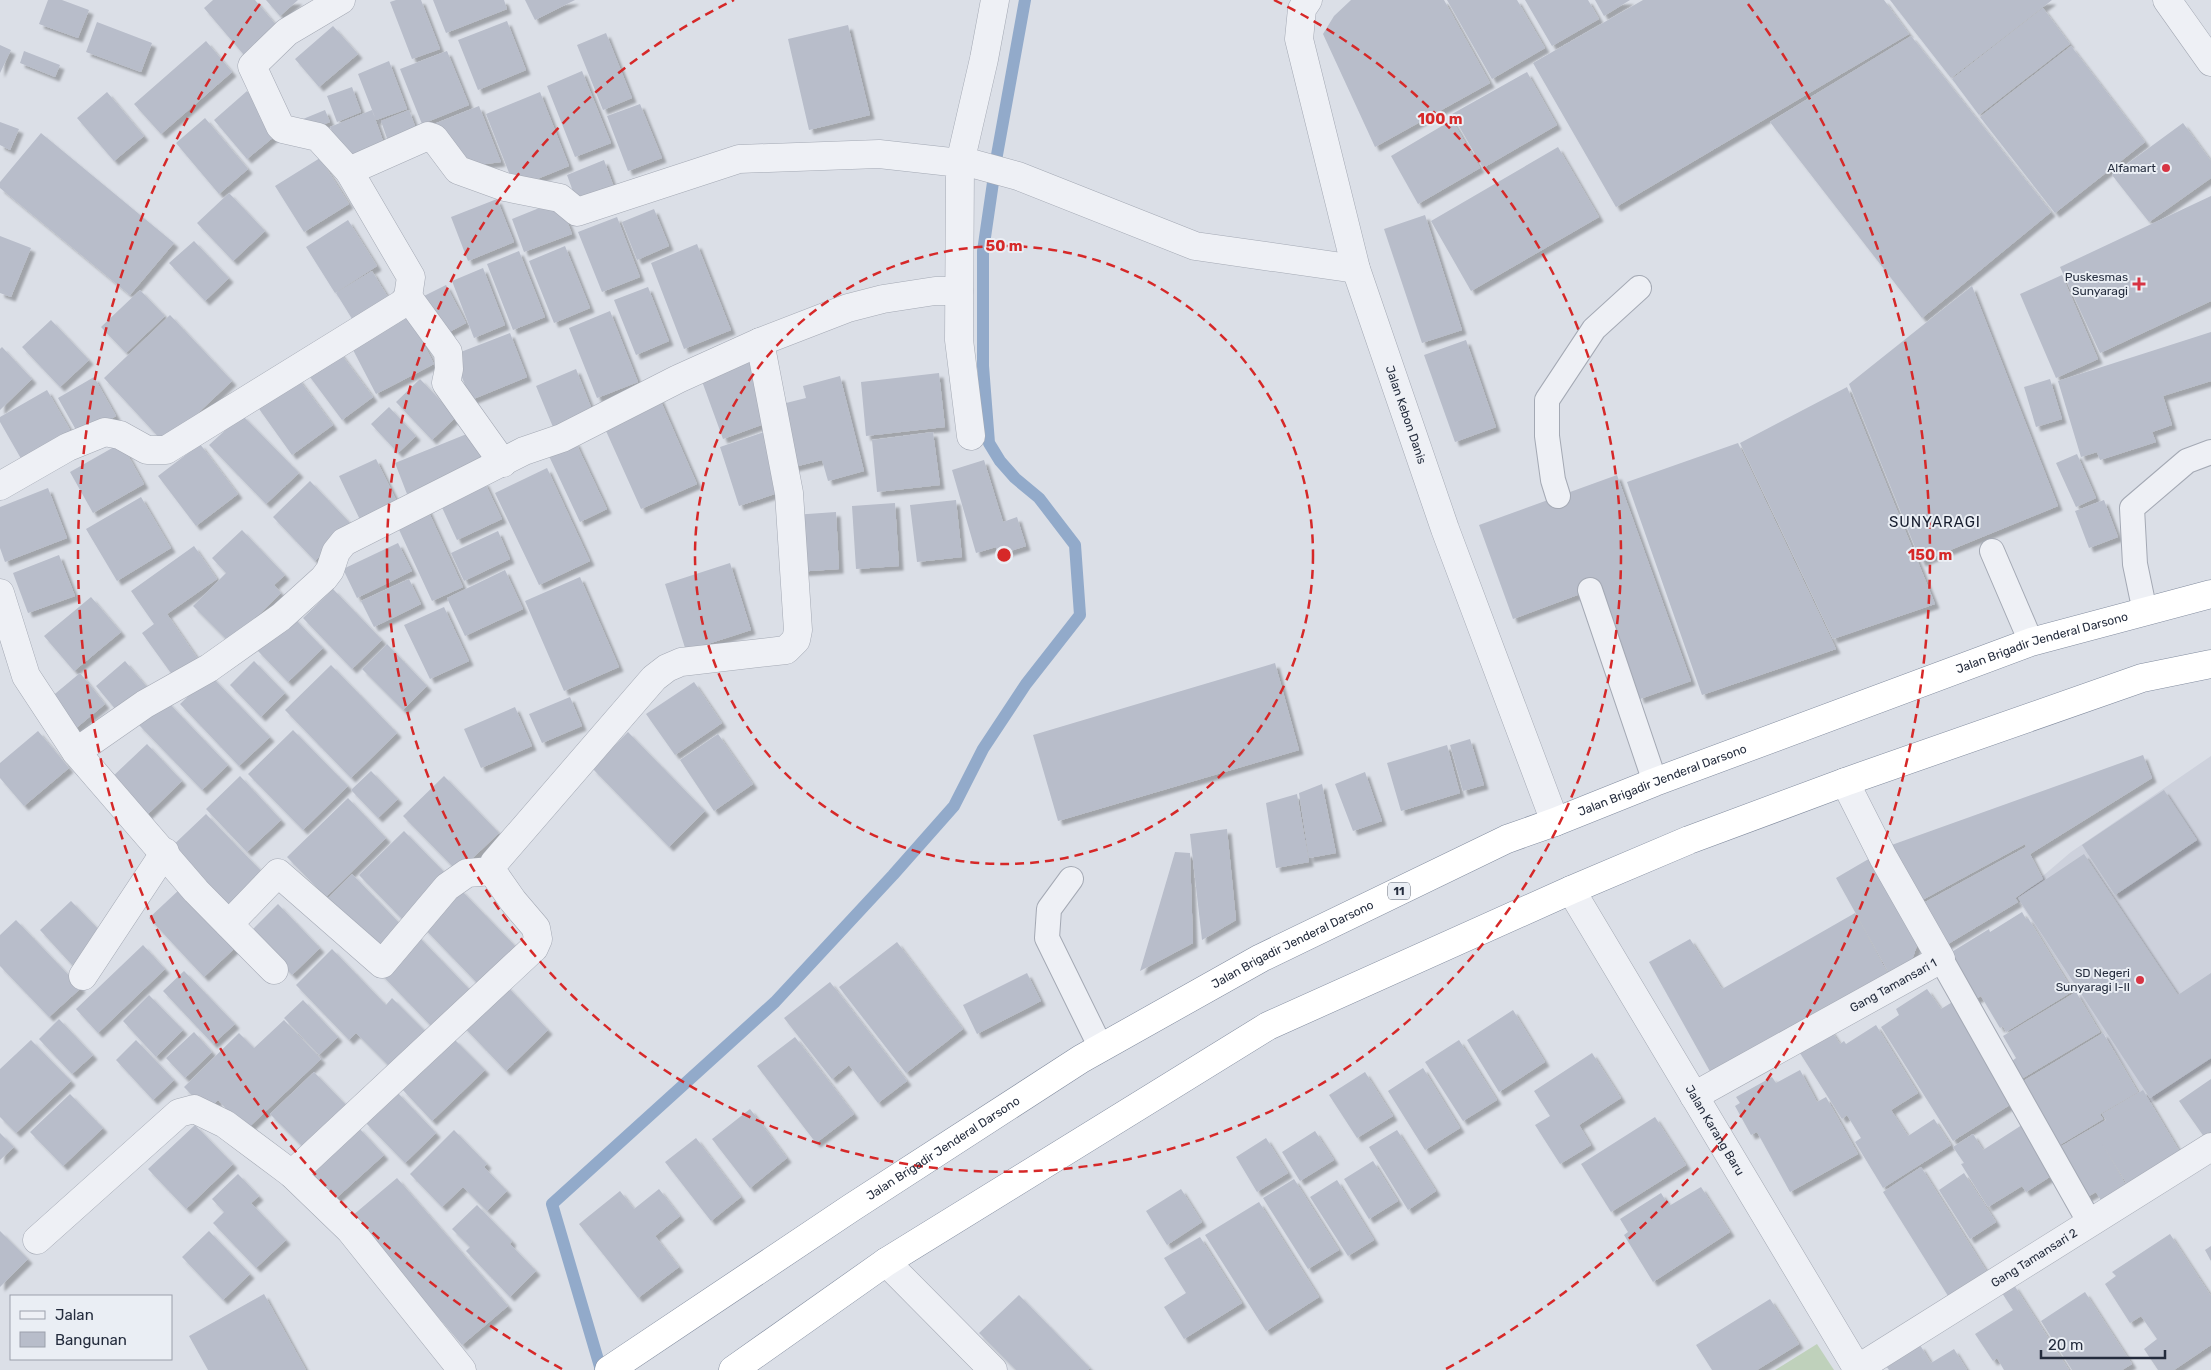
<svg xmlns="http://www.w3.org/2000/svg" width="2211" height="1370" font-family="Rubik,sans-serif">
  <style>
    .built { fill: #cdd1dc }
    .green { fill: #bfd1bb }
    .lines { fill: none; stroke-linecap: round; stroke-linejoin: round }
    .stream { stroke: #92aaca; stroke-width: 12 }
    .building { fill: #b8bdca; filter: url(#shadow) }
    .lane-casing { stroke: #a4a9b4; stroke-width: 26 }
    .street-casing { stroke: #a4a9b4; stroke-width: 29 }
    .highway-casing { stroke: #818b9e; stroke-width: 29 }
    .lane { stroke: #eef0f5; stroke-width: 24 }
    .street { stroke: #eef0f5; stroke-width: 28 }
    .highway { stroke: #fff; stroke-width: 28 }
    .ring { fill: none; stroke: #d62828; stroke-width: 2.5; stroke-dasharray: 9 6 }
    .poi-dot { fill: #d73443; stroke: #eaeef4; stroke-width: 2 }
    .labels { text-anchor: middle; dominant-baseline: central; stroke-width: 4; stroke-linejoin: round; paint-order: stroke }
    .shield { fill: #eaeef4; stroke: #5f6674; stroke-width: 1 }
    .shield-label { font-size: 11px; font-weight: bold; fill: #242c3d }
    .poi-label { font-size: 12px; fill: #242c3d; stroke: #eaeef4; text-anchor: end }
    .street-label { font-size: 12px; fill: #242c3d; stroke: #eaeef4 }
    .quarter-label { font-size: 15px; letter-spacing: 1px; fill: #171d2e; stroke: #eaeef4 }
    .centre { fill: #d62828; stroke: #eaeef4; stroke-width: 2.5 }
    .ring-label { font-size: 15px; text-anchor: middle; font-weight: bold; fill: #d62828; stroke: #eaeef4; stroke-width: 4; stroke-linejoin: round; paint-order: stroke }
  </style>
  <defs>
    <filter id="shadow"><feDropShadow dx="4.5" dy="4.5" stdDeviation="1" flood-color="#0004"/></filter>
  </defs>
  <rect width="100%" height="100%" fill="#dbdfe7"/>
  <path class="built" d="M2211 756V1062L2149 1104 2017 898 2071 852Z"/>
  <path class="green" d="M1817 1344 1834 1370H1775Z"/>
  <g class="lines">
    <path class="stream" d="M601 1370 552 1204 775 1002 893 875 954 806 983 749 1026 684 1080 615 1075 545 1039 498 1015 478 1000 461 989 443 983 366V251L997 155 1025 0"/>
  </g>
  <path class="building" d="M48 0H62L89 10 78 38 39 24Z
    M213 0H255L277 26 244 55 204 8Z
    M266 0H298L280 16Z
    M396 0H421L440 49 412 59 390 2Z
    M433 0H504L507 9 446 33Z
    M525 0H575L535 20Z
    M1351 0H1444L1490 83 1375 147 1323 34 1334 16Z
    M1447 0H1517L1545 48 1492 79Z
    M1525 0H1588L1599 19 1552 46Z
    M1595 0H1630L1604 16Z
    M1643 0H1884L1909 34 1616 207 1533 63Z
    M1890 0H2052L1951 78Z
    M2043 8 2070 44 1979 115 1952 79Z
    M507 21 526 70 478 90 458 40Z
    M97 22 152 43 141 72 86 52Z
    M848 25 870 115 809 130 788 39Z
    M333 26 358 54 319 87 295 59Z
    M606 33 632 98 603 110 577 45Z
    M1911 36 2051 212 1922 318 1770 122Z
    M206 41 232 72 161 134 134 104Z
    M0 45 11 50 0 73Z
    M2071 46 2145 142 2055 213 1980 117Z
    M24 51 60 65 55 77 20 63Z
    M447 51 469 105 422 124 400 69Z
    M389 61 407 109 376 120 358 74Z
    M582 71 611 143 575 157 547 86Z
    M1527 72 1557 125 1483 168 1452 114Z
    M352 87 361 112 337 122 327 96Z
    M247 91 281 131 247 159 214 120Z
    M107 92 144 136 114 161 77 118Z
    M540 92 569 166 515 188 486 114Z
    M640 104 662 158 628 171 607 116Z
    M479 106 501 162 463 167 429 126Z
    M325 110 330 122 308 130 303 119Z
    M372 110 386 149 346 165 330 127Z
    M409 110 418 134 389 144 381 121Z
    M205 118 248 169 219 194 176 143Z
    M1452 120 1480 168 1418 204 1391 156Z
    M0 122 19 129 10 150 0 145Z
    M2183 123 2211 161V178L2149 222 2112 175Z
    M41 133 174 243 130 295 0 188V182Z
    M1558 147 1599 217 1471 291 1431 221Z
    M320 158 349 204 304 232 275 186Z
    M604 160 615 190 578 205 567 175Z
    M229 193 265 231 233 261 197 223Z
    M2211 196V301L2100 353 2060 267Z
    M497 199 514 242 468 261 451 217Z
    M559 200 572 234 524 252 512 219Z
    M654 209 669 246 637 260 622 222Z
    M1425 215 1462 330 1422 343 1384 229Z
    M617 217 640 277 602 292 578 232Z
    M348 220 377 266 335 293 306 247Z
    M0 236 31 248 11 297 0 293Z
    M194 241 229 278 205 301 169 263Z
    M697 244 731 330 684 349 651 263Z
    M565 246 590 308 554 323 529 261Z
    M519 251 545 317 513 330 487 264Z
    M483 268 505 325 474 338 452 281Z
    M372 271 394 307 359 330 336 293Z
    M2062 275 2098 359 2056 378 2020 294Z
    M446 285 466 323 442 336 422 297Z
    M1972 286 2058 506 1921 562 1849 384Z
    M648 287 669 341 636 355 614 300Z
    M140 290 165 316 126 353 101 327Z
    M610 311 638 382 597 398 569 328Z
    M170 315 232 381 165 444 104 378Z
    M409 316 434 364 376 394 351 346Z
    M51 320 89 360 60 387 22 347Z
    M2211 332V381L2163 396 2172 425 2152 432 2156 442 2100 460 2097 452 2081 457 2058 381Z
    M510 333 527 377 471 400 453 355Z
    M1466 340 1496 427 1455 442 1424 355Z
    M2 347 32 379 0 410V349Z
    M338 350 373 397 342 420 307 373Z
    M751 354 775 420 723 439 699 373Z
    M576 369 595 417 555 432 536 386Z
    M939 373 945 427 866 436 861 382Z
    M840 376 864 471 828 481 822 460 790 468 774 406 806 398 803 386Z
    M94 377 116 416 80 437 58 398Z
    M297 377 333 425 292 455 257 406Z
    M420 379 456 417 432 440 396 402Z
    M2050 379 2062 419 2036 427 2024 387Z
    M1847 387 1935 604 1833 639 1740 443Z
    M47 390 76 440 27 469 0 422V417Z
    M659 397 697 484 641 509 602 422Z
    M389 407 416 436 398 453 371 424Z
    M242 415 299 473 266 504 209 445Z
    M479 429 491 460 407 494 395 463Z
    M767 431 787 490 739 506 720 447Z
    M933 432 940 485 877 492 872 440Z
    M575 441 607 509 580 522 548 454Z
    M121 443 144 484 93 513 70 472Z
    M1738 443 1836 649 1702 695 1627 482Z
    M200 444 238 494 196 526 158 476Z
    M2077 454 2096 498 2076 507 2056 463Z
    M376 459 400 508 363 526 339 476Z
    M984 460 1003 522 1017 517 1026 546 998 555 996 547 976 553 952 470Z
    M547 468 590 561 539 585 495 493Z
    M1617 475 1691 681 1640 699 1599 587 1513 619 1479 525Z
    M310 481 352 525 315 561 273 517Z
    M484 481 502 519 457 540 439 501Z
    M48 488 67 538 5 562 0 548V507Z
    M141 497 171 548 117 581 86 529Z
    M956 500 962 557 917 562 910 505Z
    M2104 500 2118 537 2089 548 2075 511Z
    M895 503 899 566 856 569 852 506Z
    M426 506 463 587 432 601 395 521Z
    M836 512 839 569 796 572 793 515Z
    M242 530 285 575 274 585 281 593 230 643 193 606 226 573 212 558Z
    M498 531 510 559 464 581 451 553Z
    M398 543 412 571 357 598 343 569Z
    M194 546 217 579 167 614 198 659 173 676 142 633 154 624 131 591Z
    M59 555 75 596 28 613 13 573Z
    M730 563 751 630 686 651 665 584Z
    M505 570 523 609 465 636 447 598Z
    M580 577 619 667 564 691 525 601Z
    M409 579 421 604 374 627 361 601Z
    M333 589 382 640 352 669 303 618Z
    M91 597 121 632 74 671 44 636Z
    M444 607 469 661 430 679 404 625Z
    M292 616 323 648 288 682 257 650Z
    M387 644 427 686 403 710 362 669Z
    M125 661 152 693 122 717 96 686Z
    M254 661 285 693 261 717 230 685Z
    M1275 663 1299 750 1058 821 1033 735Z
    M331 665 397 733 351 778 285 710Z
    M80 673 105 704 75 729 50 698Z
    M210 675 270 737 239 766 180 704Z
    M694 682 722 723 675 755 646 714Z
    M570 697 582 726 542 743 529 714Z
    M164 698 228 765 202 790 138 724Z
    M515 707 532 746 481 768 464 729Z
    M293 730 348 786 303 830 248 774Z
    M38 731 69 768 24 806 0 778V763Z
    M628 732 705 811 669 847 592 768Z
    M718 734 753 784 714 811 680 760Z
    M1470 739 1484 785 1463 791 1450 745Z
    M147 744 182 781 147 815 111 778Z
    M1447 745 1460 793 1401 811 1387 763Z
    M2143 755 2152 778 2030 854 2043 879 2015 898 2018 902 1938 950 1916 907 2026 847 2025 844 1915 904 1886 847Z
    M371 771 398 799 378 818 351 790Z
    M1365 772 1382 821 1353 831 1335 784Z
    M240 776 281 820 247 852 206 809Z
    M444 776 499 833 458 872 403 816Z
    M1322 784 1336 853 1309 858 1299 793Z
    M2164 790 2197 840 2115 895 2082 845Z
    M1297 794 1309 862 1276 868 1266 803Z
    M348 798 386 838 326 897 287 857Z
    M206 814 267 877 229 915 167 851Z
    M1227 829 1236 920 1202 940 1190 834Z
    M404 831 449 877 404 921 359 875Z
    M1175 852 1190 853 1193 943 1140 971Z
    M2084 854 2178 995 2211 973V1058L2150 1098 2018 898Z
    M1872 857 1919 940 1912 960 1889 973 1836 878Z
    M352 874 406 930 377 957 324 902Z
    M180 889 236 947 204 977 149 918Z
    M460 889 517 948 479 985 422 926Z
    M71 901 104 935 72 965 40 930Z
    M278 904 320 948 292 975 250 932Z
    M2022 912 2026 919 2028 918 2073 991 2006 1032 2003 1026 2000 1028 1981 996 1974 1000 1950 953 1989 929 1990 932Z
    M1855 913 1888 974 1712 1075 1649 962 1690 939 1722 989Z
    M16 920 81 988 49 1017 0 966V935Z
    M417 935 472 992 434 1029 379 972Z
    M897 942 963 1029 906 1073 839 987Z
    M143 945 165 969 98 1033 76 1009Z
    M332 949 386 1005 392 998 429 1035 393 1070 356 1033 349 1040 296 985Z
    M184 971 235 1024 213 1044 163 991Z
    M1027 973 1041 1001 977 1034 963 1005Z
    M830 982 907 1081 878 1103 849 1065 832 1079 784 1018Z
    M505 984 548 1030 506 1071 462 1025Z
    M1927 989 1941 1009 1954 1001 2016 1101 1953 1141 1881 1027 1899 1015 1896 1009Z
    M2076 992 2100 1032 2018 1081 2008 1064 2016 1058 2003 1036Z
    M149 995 183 1030 156 1057 123 1021Z
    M303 1000 338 1037 319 1055 284 1018Z
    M1513 1010 1545 1062 1499 1092 1467 1040Z
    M59 1019 93 1055 72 1074 39 1039Z
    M284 1020 321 1059 246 1130 218 1100 207 1111 184 1087 239 1033 254 1048Z
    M1876 1025 1918 1093 1891 1110 1908 1136 1934 1119 1951 1145 1883 1188 1855 1142 1861 1138 1847 1115 1842 1119 1798 1050 1830 1029 1840 1044 1844 1041 1846 1044Z
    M194 1032 212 1052 185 1078 166 1058Z
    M2103 1033 2138 1092 2100 1114 2103 1119 2053 1149 2015 1086Z
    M795 1037 854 1114 816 1143 757 1066Z
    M454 1039 485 1070 432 1121 402 1089Z
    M31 1040 71 1081 16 1133 0 1117V1069Z
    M136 1040 174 1080 153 1100 116 1060Z
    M1459 1040 1497 1100 1463 1121 1425 1062Z
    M1592 1053 1621 1098 1579 1125 1591 1145 1560 1164 1535 1125 1550 1116 1534 1091Z
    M1423 1068 1460 1128 1425 1150 1388 1091Z
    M1800 1070 1817 1102 1826 1097 1858 1154 1790 1192 1757 1132 1751 1135 1735 1106 1740 1103 1736 1097 1772 1077 1776 1083Z
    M314 1072 350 1109 307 1151 270 1114Z
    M1365 1072 1393 1116 1357 1138 1329 1095Z
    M2211 1079V1139L2207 1141 2179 1101Z
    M2143 1090 2183 1157 2130 1189 2101 1142 2130 1192 2105 1207 2096 1192 2082 1200 2053 1151 2106 1120 2102 1114Z
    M397 1092 436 1133 405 1163 365 1122Z
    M70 1094 103 1128 63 1166 30 1132Z
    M750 1109 787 1158 750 1188 712 1139Z
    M1655 1117 1686 1165 1611 1212 1581 1164Z
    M2025 1123 2056 1173 2026 1192 2022 1186 1988 1207 1961 1164 1964 1163 1953 1147 1973 1134 1983 1150Z
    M195 1125 233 1164 186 1209 148 1169Z
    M358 1127 384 1155 333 1201 307 1173Z
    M454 1130 487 1164 484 1167 507 1191 487 1211 463 1187 442 1207 410 1174Z
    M1397 1130 1436 1191 1408 1210 1369 1147Z
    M1315 1131 1334 1160 1300 1181 1282 1152Z
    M0 1133 14 1147 0 1160Z
    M696 1138 741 1197 711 1221 665 1162Z
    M1266 1138 1288 1173 1257 1192 1236 1157Z
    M1373 1161 1398 1201 1369 1219 1344 1179Z
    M1921 1167 1989 1275 1950 1299 1883 1192Z
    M1964 1173 1996 1222 1970 1239 1939 1190Z
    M238 1174 259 1196 251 1203 286 1240 256 1268 213 1223 224 1212 212 1199Z
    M397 1178 508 1306 462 1345 352 1216Z
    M1294 1179 1339 1250 1308 1269 1263 1198Z
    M1337 1180 1374 1240 1348 1256 1310 1197Z
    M1701 1187 1730 1232 1653 1282 1624 1235 1628 1232 1620 1219 1661 1193 1669 1206Z
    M659 1189 680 1216 655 1236 679 1267 638 1298 579 1224 620 1191 634 1209Z
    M1181 1189 1202 1222 1167 1245 1146 1211Z
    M1259 1202 1319 1297 1266 1331 1205 1235Z
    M477 1205 512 1241 510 1244 536 1271 510 1297 466 1251 470 1247 452 1229Z
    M0 1231 28 1259 0 1287Z
    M209 1231 250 1274 223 1300 182 1257Z
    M2170 1234 2211 1296V1345L2174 1370H2158L2144 1349 2157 1339 2141 1316 2130 1323 2105 1284 2116 1276 2112 1272Z
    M1200 1237 1242 1303 1184 1339 1164 1307 1186 1293 1164 1258Z
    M2211 1246V1261L2205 1250Z
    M2014 1285 2069 1370H2004L1997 1358 1993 1361 1975 1334 2013 1310 2002 1293Z
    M2085 1292 2132 1364 2122 1370H2072L2041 1321Z
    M264 1294 306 1370H208L189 1336Z
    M1019 1295 1090 1368 1088 1370H1016L979 1333Z
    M1770 1299 1799 1344 1757 1370H1712L1696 1345Z
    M1920 1345 1931 1363 1954 1349 1967 1370H1889L1886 1366Z"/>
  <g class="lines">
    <defs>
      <path id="lane" d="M1558 496 1553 480 1547 436V400L1594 329 1639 288
        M1992 551 2031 642
        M1590 590 1655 782
        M2145 612 2135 564 2132 508 2187 461 2211 452
        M1071 879 1049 909 1047 938 1101 1048
        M1941 959 2090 1223"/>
      <g id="street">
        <path d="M995 0 984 59 960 163 974 164 1018 176 1195 246 1356 269"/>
        <path id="s1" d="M1308 0 1302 9 1299 39 1356 269 1445 529 1555 822"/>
        <path d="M2167 0 2211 62"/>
        <path d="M349 171 428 136 434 138 458 170 505 187 560 198 577 212 739 159 879 154 960 163 959 340 971 436"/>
        <path d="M408 297 448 352 449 369 446 383 503 463"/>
        <path d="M0 486 68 447 105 432 120 435 147 450H166L402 304 408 297 411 277 349 171 318 137 283 129 280 126 252 66 287 32 341 0"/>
        <path d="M0 593 26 676 76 752 196 891 274 970"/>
        <path d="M76 752 145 704 209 668 281 617 324 578 330 570 336 552 344 542 524 451 562 438 678 379 760 342 848 308 883 299 935 291H959"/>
        <path id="s2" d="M1571 890 1858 1370"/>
        <path d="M229 924 278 873 382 964 447 887 467 873 492 871"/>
        <path d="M83 976 165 852"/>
        <path id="s3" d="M1694 1096 1941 959 1883 857 1845 782"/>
        <path d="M292 1174 534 948 538 939 536 928 513 901 492 871 494 863 654 678 667 668 681 662 786 650 796 640 798 630 789 493 760 342"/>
        <path d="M37 1240 179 1113 194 1109 225 1124 292 1174 350 1230 462 1370"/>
        <path d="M886 1262 993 1370"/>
        <path id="s4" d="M1857 1369 2211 1147"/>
      </g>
      <g id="highway">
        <path id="s5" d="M609 1370 851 1208 1081 1059 1261 958 1507 839 1555 822 1655 782 2031 642 2211 594"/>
        <path d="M733 1370 886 1262 1268 1026 1571 890 1689 840 1845 782 2142 678 2211 664"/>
      </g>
    </defs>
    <use href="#lane" class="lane-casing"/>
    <use href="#street" class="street-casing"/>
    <use href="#highway" class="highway-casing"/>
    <use href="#lane" class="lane"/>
    <use href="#street" class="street"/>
    <use href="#highway" class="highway"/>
  </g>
  <g class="ring">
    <circle cx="1004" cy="555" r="309"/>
    <path d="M1274 0A617 617 0 1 1 734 0"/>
    <path d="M562 1369A926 926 0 0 1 260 4M1748 4A926 926 0 0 1 1446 1369"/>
  </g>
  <g class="poi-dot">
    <circle cx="2166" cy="168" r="5"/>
    <path d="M2136.5 276.5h5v5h5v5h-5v5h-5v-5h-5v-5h5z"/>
    <circle cx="2140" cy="980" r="5"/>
  </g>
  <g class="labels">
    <rect class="shield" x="1388" y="882.5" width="22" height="17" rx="4"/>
    <g class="shield-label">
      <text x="1399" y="891">11</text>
    </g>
    <g class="poi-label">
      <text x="2156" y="168">Alfamart</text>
      <text x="2128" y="277">Puskesmas<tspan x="2128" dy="14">Sunyaragi</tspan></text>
      <text x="2130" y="973">SD Negeri<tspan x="2130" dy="14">Sunyaragi I-II</tspan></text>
    </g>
    <g class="street-label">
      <text stroke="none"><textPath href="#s1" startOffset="432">Jalan Kebon Danis</textPath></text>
      <text stroke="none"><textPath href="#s5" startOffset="1615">Jalan Brigadir Jenderal Darsono</textPath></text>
      <text stroke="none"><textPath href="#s5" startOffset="1211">Jalan Brigadir Jenderal Darsono</textPath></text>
      <text stroke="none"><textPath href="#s5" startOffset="806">Jalan Brigadir Jenderal Darsono</textPath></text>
      <text stroke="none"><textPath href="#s3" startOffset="228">Gang Tamansari 1</textPath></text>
      <text stroke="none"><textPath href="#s2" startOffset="280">Jalan Karang Baru</textPath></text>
      <text stroke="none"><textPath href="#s5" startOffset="401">Jalan Brigadir Jenderal Darsono</textPath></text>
      <text stroke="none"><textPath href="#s4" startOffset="209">Gang Tamansari 2</textPath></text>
    </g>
    <g class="quarter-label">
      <text x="1935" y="522">SUNYARAGI</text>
    </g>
  </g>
  <circle cx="1004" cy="555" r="8" class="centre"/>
  <g class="ring-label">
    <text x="1440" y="124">100 m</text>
    <text x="1004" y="251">50 m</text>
    <text x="1930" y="560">150 m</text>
  </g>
  <rect x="10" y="1295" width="162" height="65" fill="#eaeef4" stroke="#9ba0ab"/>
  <rect x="20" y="1311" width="25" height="8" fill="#eef0f5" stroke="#9ba0ab"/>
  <text x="55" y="1320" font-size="15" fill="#242c3d">Jalan</text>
  <rect x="20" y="1332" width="25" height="15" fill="#b8bdca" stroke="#9ba0ab"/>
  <text x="55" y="1345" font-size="15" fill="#242c3d">Bangunan</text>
  <path d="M2041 1350v8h124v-8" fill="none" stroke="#242c3d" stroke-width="2.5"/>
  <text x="2048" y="1350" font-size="15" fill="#242c3d" stroke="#eaeef4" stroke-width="4" paint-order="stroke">20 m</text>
</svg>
